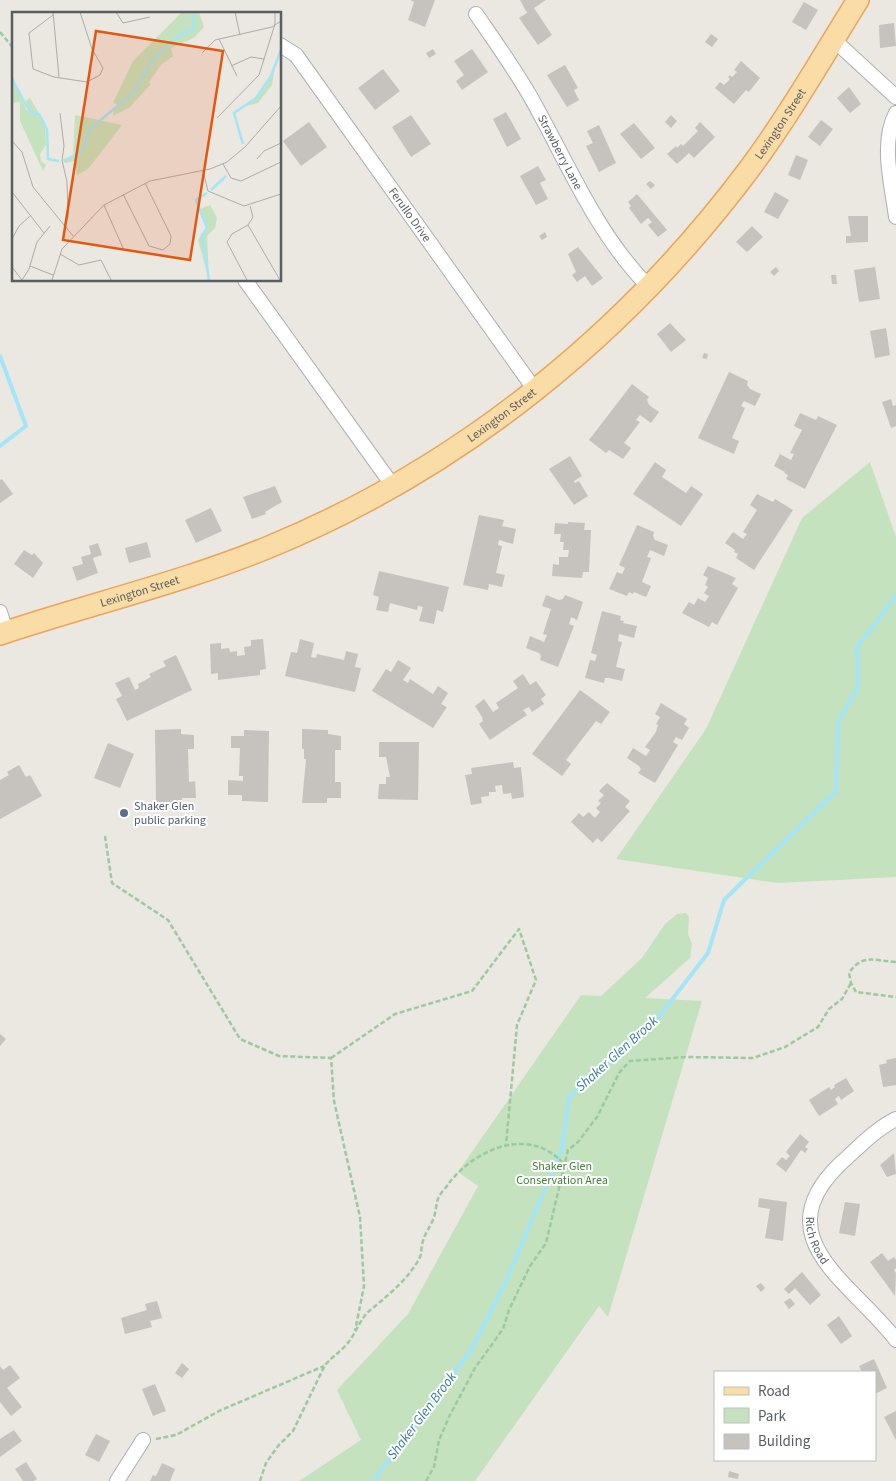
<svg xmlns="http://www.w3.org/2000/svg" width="896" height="1481" font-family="'Source Sans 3',sans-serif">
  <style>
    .green { fill: #c5e2be }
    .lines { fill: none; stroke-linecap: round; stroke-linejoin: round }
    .stream { stroke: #a3e5f9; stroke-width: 4 }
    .building { fill: #c6c2be }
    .street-casing { stroke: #acb0b3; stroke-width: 16 }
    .primary-casing { stroke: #e8a55d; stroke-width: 24 }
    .path { stroke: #9ccaa0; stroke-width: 2.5; stroke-dasharray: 5 2.5; stroke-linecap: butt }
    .street { stroke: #fff; stroke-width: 14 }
    .primary { stroke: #fadca7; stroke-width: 21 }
    .path-bridge { stroke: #9ccaa0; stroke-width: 2.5; stroke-dasharray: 5 2.5; stroke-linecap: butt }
    .service-dot { fill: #5c6f8a; stroke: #fff; stroke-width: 2 }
    .labels { text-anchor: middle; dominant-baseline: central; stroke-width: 4; stroke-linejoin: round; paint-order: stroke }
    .street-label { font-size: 12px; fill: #595e61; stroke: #fff }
    .service-label { font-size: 12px; fill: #4e5e75; stroke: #fff; text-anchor: start }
    .park-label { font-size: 12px; fill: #448039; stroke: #fff }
    .water-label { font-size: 14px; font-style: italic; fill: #3d7b98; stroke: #fff }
    .inset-river { fill: none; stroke: #a3e5f9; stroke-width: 2.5 }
    .inset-road { fill: none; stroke: #adacaa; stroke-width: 1 }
    .view { fill: #e15910; fill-opacity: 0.15; stroke: #e15910; stroke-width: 2.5 }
    .inset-edge { fill: none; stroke: #595e61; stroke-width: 2.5 }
  </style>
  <rect width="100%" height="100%" fill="#ebe7e1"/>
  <path class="green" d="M870 462 896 537V877L778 883 616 859 706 729 802 518Z
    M686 913 689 917 688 934 692 944 690 958 645 998 702 1001 608 1317 599 1306 475 1481H299L361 1440 337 1390 408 1314 478 1186 458 1172 581 995 601 996 642 958 665 924 677 914Z"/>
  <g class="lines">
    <path class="stream" d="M0 356 26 426 0 446
      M373 1481 471 1350 507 1279 562 1148 569 1097 657 1019 708 953 724 900 836 791 838 722 858 687 857 647 896 596"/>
  </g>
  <path class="building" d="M410 0H435L425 27 408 20 414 2Z
    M520 0H546L534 8 552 35 538 45 519 18 527 13Z
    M804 2 818 10 806 30 792 22Z
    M894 23 896 46 880 48 879 25Z
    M711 34 718 39 712 47 705 42Z
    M433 49 436 54 429 58 426 53Z
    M472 49 488 72 462 90 456 81 464 75 454 61Z
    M741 61 760 78 749 92 746 90 734 104 715 88 720 82 724 85 730 79 728 77 730 75 732 77 737 72 734 70Z
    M565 65 578 88 574 90 579 100 567 107 547 75Z
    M383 69 400 91 375 110 358 88Z
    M849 87 861 104 850 113 837 98Z
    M506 112 521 139 507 147 493 119Z
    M411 115 431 144 411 157 392 127Z
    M671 115 677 121 671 128 665 122Z
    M821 120 833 129 820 146 808 137Z
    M309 122 327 147 301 166 283 141Z
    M700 122 715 137 694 158 689 153 677 164 667 154 676 146 677 148 681 144 683 146 698 131 695 128Z
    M634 123 655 148 641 159 620 134Z
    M599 125 616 163 599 172 586 146 593 143 587 131Z
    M796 155 808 160 800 180 788 175Z
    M538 166 546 180 540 183 548 199 536 205 520 176Z
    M650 181 655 185 651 189 646 184Z
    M775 192 789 200 778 219 764 212Z
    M637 194 667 230 658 237 648 225 652 222 648 218 641 224 629 208 631 206 628 202Z
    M848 216H868V242L846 243V236H851Z
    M752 226 763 237 747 252 736 242Z
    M545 232 547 237 542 240 539 236Z
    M578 247 603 278 592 286 585 276 577 282 572 275 576 272 568 254Z
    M776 267 779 271 774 276 770 272Z
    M875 267 880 299 859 302 854 270Z
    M831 275H836L837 284H832Z
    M670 323 686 340 671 352 657 334Z
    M886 328 890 355 875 358 870 331Z
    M704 353 708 354 707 359 702 358Z
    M729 372 748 381 747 385 750 389 761 394 755 406 744 401 741 406 745 408 732 438 739 441 734 454 698 438Z
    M632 384 649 397 647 400 649 405 659 412 651 423 640 415 636 420 640 422 624 443 631 448 623 459 609 450 606 453 589 440Z
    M891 399 893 406 896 405V426L891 428 882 402Z
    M800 413 816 420 818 416 837 425 805 489 786 479 788 475 784 473 785 472 774 466 780 454 791 460 794 454 790 453 802 430 794 426Z
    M570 456 582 476 574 481 575 483 579 481 588 496 574 505 549 469Z
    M655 462 666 470 662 477 686 493 691 486 703 494 681 526 633 494Z
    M2 479 13 494 0 503V480Z
    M275 486 282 502 265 512 266 514 252 519 243 497Z
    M757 494 773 502 775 499 793 510 754 570 736 558 738 554 734 552 735 550 725 543 733 532 743 539 747 534 743 532 757 510 750 505Z
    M211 508 222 531 196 543 185 520Z
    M479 515 504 520 502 526 516 529 513 544 499 540 498 545 502 546 496 573 505 575 502 587 489 584 488 590 463 585Z
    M568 522 585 523 584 530H591L589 572H583L582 578 552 576 553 564 559 565V557H568L569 550H563L564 542H560L561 534H554L555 523 568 524Z
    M637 525 654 532 653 536 655 540 668 545 664 556 650 550 647 557 651 558 642 582 651 586 646 597 634 592 633 594 629 592 627 596 609 589 617 572 622 574 625 568 619 565Z
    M147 542 151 557 129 563 125 548Z
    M98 543 102 555 93 558 98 573 77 581 72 567 83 564 81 557 91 554 89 546Z
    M24 550 32 555 34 553 43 563 33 578 14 564Z
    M708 566 736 578 732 584 738 588 717 625 712 622 709 627 682 613 689 602 694 605 698 598 705 602 709 596 704 593 708 587 705 585 708 578 703 575Z
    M379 571 449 587 443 612 437 610 434 624 419 621 423 607 418 606 417 610 390 603 388 612 376 610 379 597 373 595Z
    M546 595 559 600 563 599 565 595 583 602 577 620 571 617 569 624 574 626 558 667 540 660 541 656 539 653 526 648 530 636 544 642 547 635 543 634 551 609 542 606Z
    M602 611 621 616 620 620 624 621 623 623 637 626 634 638 619 634 618 641 622 642 616 667 625 669 622 681 609 678H605L604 683 585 678 590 660 595 661 597 655 591 653Z
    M263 639 266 669 260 670V675L218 680V673L211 674 210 644 221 643V649L229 648 230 652 237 651V656L245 655 244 647 251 646V640Z
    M300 639 314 643 311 657 316 658 317 654 344 660 346 651 358 654 355 667 361 668 355 692 285 676 291 652 297 653Z
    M176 655 192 690 127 721 116 699 122 696 115 683 129 677 135 690 139 688 138 684 151 677 149 674 166 666 163 661Z
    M398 660 411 668 403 680 408 683 410 679 433 694 438 686 448 693 441 704 447 707 433 728 372 691 386 669 391 672Z
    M523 674 530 685 536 681 546 695 541 699 544 704 532 712 529 707 523 710 527 715 490 740 479 724 483 721 482 717 475 706 484 699 493 712 499 708 496 703 518 688 513 681Z
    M580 690 610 712 601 724 596 721 566 760 571 764 562 776 532 754Z
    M661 703 687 719 684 724 689 728 682 740 676 737 673 742 678 745 655 783 638 773 641 769 639 766 627 758 633 748 646 756 650 750 645 747 656 732 658 725 656 724 660 717 655 714Z
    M181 729V734L194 735V749H188L189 782 195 781 196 798H182V803H156L155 730Z
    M302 729 328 730V734L341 736V750H335V782H341V798H327V803H302L306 759H304V749H302Z
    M244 730 269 731 268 802 242 801V795H228V780L243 781V776H239L240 748H231V736H244Z
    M379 742H419L418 800 378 799 379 784H386V777H390L386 757H379Z
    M108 743 134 754 120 788 94 778Z
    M513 762 514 768 521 767 524 797 512 799 511 793 503 794 502 785 495 786 496 792H489V796L481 797 482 803 471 805 465 775 472 774 471 768Z
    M19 765 26 777 30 775 42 796 0 819V780L9 775 7 772Z
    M607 783 630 801 625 807 630 811 602 842 597 838 593 843 571 822 579 813 583 817 589 812 595 818 600 812 596 808 601 803 598 801 604 795 599 791Z
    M0 1034 6 1039 0 1046Z
    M896 1058V1085L883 1087 879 1065 887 1063 886 1060Z
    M846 1078 854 1091 841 1100 839 1096 835 1099 838 1104 819 1116 809 1100 829 1087 831 1090 835 1087 834 1085Z
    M800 1134 809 1142 805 1147 808 1149 805 1153 801 1150 786 1172 776 1164 782 1157 786 1160 790 1156 786 1152Z
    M894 1153 896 1174 887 1177 880 1165Z
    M759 1198 787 1202 783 1241 765 1238 770 1209 758 1207Z
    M845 1202 860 1204 855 1236 839 1233Z
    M882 1253 888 1261 894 1257 896 1260V1268L894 1270 896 1273 895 1296 870 1262Z
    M802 1272 821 1295 810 1305 795 1288 789 1294 784 1289Z
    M761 1283 765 1288 761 1292 756 1286Z
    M790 1298 795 1304 789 1309 784 1302Z
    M157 1301 162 1318 150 1321 152 1327 125 1334 121 1318 147 1310 145 1304Z
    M839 1316 852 1336 841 1344 827 1325Z
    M874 1359 887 1388 875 1394V1372H862L859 1366Z
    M182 1363 189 1369 182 1378 175 1373Z
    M10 1365 20 1378 7 1388 22 1407 11 1416 0 1402V1366L3 1370Z
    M155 1384 166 1411 153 1416 142 1389Z
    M896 1411V1440L884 1417Z
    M14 1430 22 1441 0 1457V1439Z
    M96 1434 110 1441 99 1462 85 1455Z
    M26 1462 37 1479 34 1481H23L15 1469Z
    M162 1463 175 1469 170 1481H150L153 1475 156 1476Z
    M729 1471 739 1474 738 1479 728 1477Z"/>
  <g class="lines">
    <defs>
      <g id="street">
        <path id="s1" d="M476 14C496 43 517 72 534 103 569 166 598 236 649 287"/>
        <path d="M834 40 896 97"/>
        <path id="s2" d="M280 45 296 55 535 390"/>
        <path d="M896 113C880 143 892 185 896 217"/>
        <path d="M245 280 393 486"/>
        <path d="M0 612 6 632"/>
        <path id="s3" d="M896 1119C874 1130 858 1148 840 1164 763 1238 853 1283 896 1340"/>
        <path d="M117 1481 143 1440"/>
      </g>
      <g id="primary">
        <path id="s4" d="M0 634C90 604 181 583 269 547 461 468 626 334 750 168 790 114 823 56 858 0"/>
      </g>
    </defs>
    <use href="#street" class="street-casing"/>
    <use href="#primary" class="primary-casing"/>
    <path class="path" d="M0 32 14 49
      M105 836 112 883 168 920 240 1039 279 1056 331 1058 334 1101 360 1217 364 1286 355 1331
      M896 962C875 961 862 953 849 973L851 983 856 992 896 997
      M331 1058 395 1014 472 991 519 929 536 980 517 1025 506 1145
      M156 1439 176 1435 219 1411 324 1366
      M260 1481 266 1463 278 1446 293 1431 325 1365C332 1357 340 1352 347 1344 355 1335 359 1321 368 1312 386 1297 409 1279 420 1257 422 1252 421 1246 423 1241 425 1233 431 1226 434 1217 436 1211 436 1204 438 1199 440 1193 446 1188 449 1183 474 1151 524 1127 559 1159
      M426 1481 434 1467 439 1440 450 1415 475 1368 503 1329 509 1310 530 1266 546 1243 568 1150 578 1142 597 1117 619 1073 630 1061 687 1057 753 1058 785 1047 818 1027 829 1009 842 999 851 983"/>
    <use href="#street" class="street"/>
    <use href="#primary" class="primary"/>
    <path class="path-bridge" d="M559 1159 564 1164"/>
  </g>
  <circle class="service-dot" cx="124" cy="813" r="5"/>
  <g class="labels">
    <g class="street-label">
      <text stroke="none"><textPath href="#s4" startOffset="956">Lexington Street</textPath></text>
      <text stroke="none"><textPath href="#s1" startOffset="162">Strawberry Lane</textPath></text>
      <text stroke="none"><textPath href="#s2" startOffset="215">Ferullo Drive</textPath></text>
      <text stroke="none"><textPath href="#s4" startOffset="551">Lexington Street</textPath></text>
      <text stroke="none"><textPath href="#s4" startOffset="146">Lexington Street</textPath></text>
      <text stroke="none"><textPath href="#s3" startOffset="159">Rich Road</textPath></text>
    </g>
    <g class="service-label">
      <text x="134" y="806">Shaker Glen<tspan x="134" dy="14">public parking</tspan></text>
    </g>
    <g class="park-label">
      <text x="562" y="1166">Shaker Glen<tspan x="562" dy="14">Conservation Area</tspan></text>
    </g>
    <g class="water-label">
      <text transform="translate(617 1054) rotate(-42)">Shaker Glen Brook</text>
      <text transform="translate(422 1416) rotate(-53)">Shaker Glen Brook</text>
    </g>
  </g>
  <g transform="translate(12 12)">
    <rect width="269" height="269" fill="#ebe7e1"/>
    <path d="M170 0H187L192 15 182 26 159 36 161 44 149 53 137 70 139 72 118 95 101 104 102 97 108 93 101 91 121 49ZM263 54 260 73 246 91 234 94 253 76ZM0 63 15 99H18L14 89 18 86 33 111 34 133 28 142 29 149 34 153 31 159 8 109V90L0 91ZM63 103 110 113 76 157 65 163 62 149 53 151 51 147 61 144ZM198 193 205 206 203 216 195 224 197 268 186 228 195 215 186 198Z" fill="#c5e2be"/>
    <path class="inset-river" d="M0 67 18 100 27 102 35 117 36 147 47 149M231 132 222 101 244 86 259 64 269 38M52 149 71 138 77 118 122 80 141 47 171 20 181 19 182 0M199 178 214 164M195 181 184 188 195 216 190 223 197 268"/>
    <path class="inset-road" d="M41 0 47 65M104 0 111 11 138 5M223 0 228 23M41 3 17 21 21 57 42 65 75 70 88 63 91 56 80 37 68 0M207 27 225 64M190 41 203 28 260 15 269 9M219 54 239 45 252 47M48 101 52 134 50 148 55 170 56 205 52 214M205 106 247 63 263 12V0M0 129 10 140 21 175 61 224M245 147 252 139 269 131M211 152 219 166 229 169 269 150M191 159 196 179 232 194 269 182M0 180 32 221M111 182 137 234 151 238 158 232 159 224 133 171M92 193 111 236M238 194 241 205 236 213 268 268M0 227 7 214 18 204M48 242 67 253 89 248 99 268M18 254 41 263M0 255 10 268M10 268 17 257 25 230 38 214M40 268 50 237 92 193 138 169 198 157 215 150 233 135 269 94M235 268 215 230 220 222 236 213"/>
    <path class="view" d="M84 19 211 39 178 248 51 228Z"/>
    <rect width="269" height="269" class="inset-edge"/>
  </g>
  <rect x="714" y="1371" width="162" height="90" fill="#ffffff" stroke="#bdbfc0"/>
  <rect x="724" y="1387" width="25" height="8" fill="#fadca7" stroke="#bdbfc0"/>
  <text x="758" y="1396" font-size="15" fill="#595e61">Road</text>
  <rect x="724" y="1408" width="25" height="15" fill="#c5e2be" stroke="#bdbfc0"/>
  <text x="758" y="1421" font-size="15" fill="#595e61">Park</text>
  <rect x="724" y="1434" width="25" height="15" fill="#c6c2be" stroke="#bdbfc0"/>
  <text x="758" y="1446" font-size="15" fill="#595e61">Building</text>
</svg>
